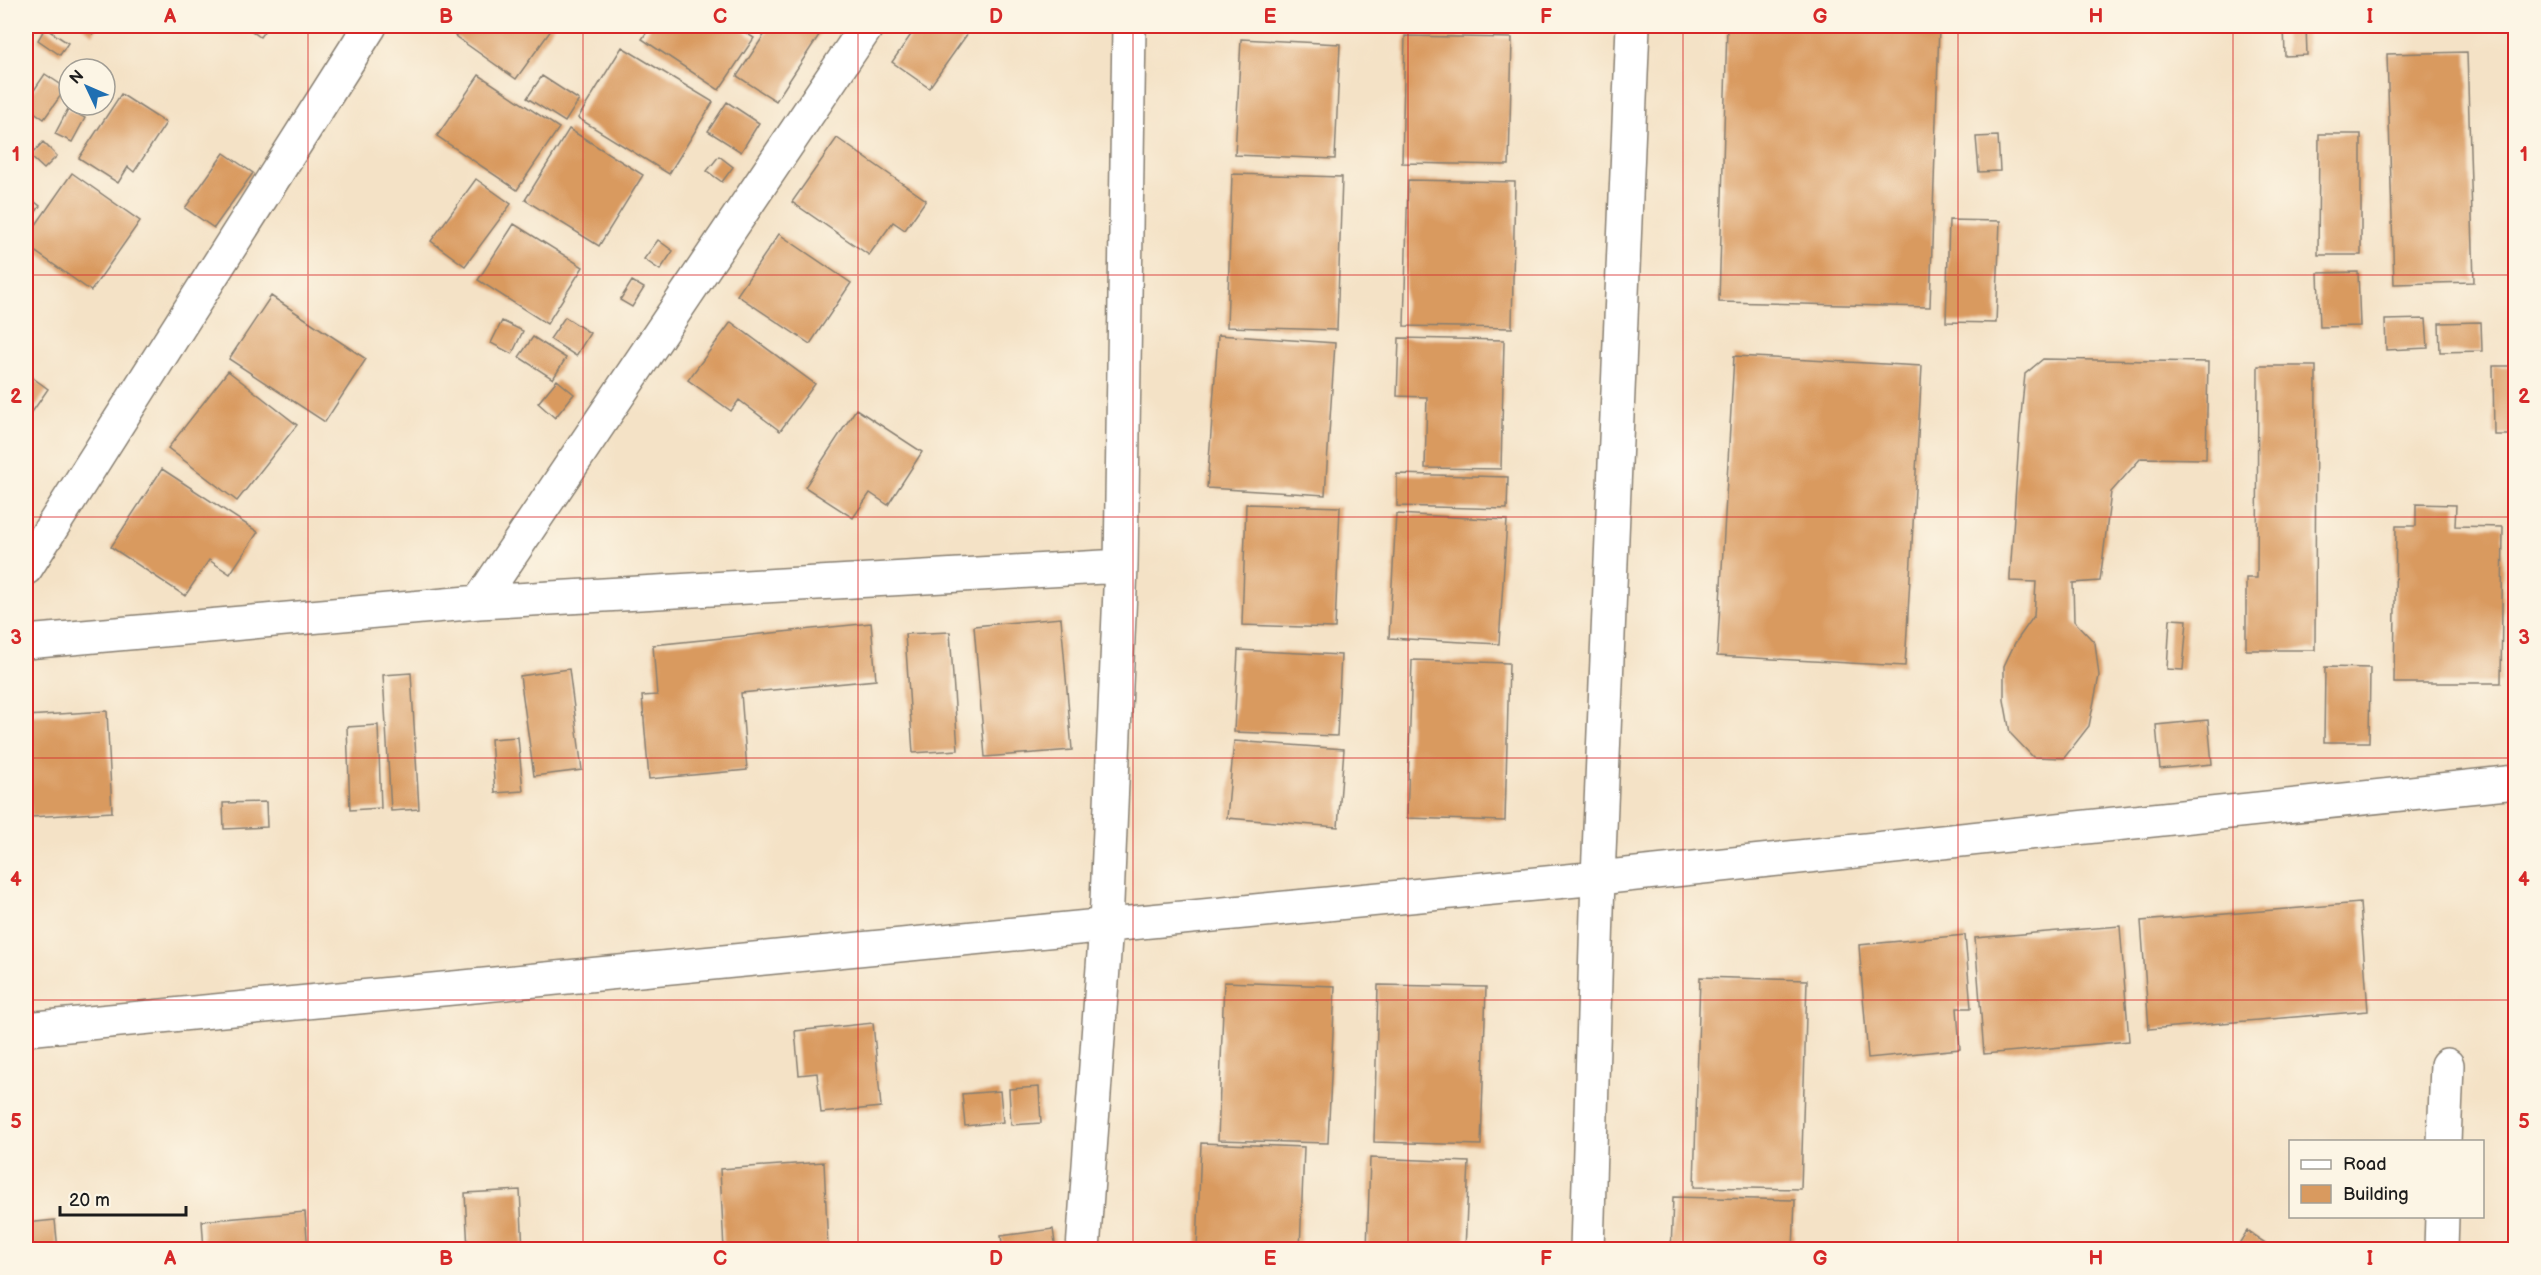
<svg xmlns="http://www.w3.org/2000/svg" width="2541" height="1275" font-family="'Balsamiq Sans',sans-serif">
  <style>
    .building { fill: #d99a5f }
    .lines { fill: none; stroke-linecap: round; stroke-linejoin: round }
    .minor-casing { stroke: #887f71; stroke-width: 36 }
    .minor { stroke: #fff; stroke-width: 33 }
    .grid { fill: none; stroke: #d62828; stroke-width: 1.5; stroke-opacity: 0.55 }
    .neatline { fill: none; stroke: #d62828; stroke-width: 2 }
    .grid-label { font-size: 20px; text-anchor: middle; font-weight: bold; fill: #d62828 }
  </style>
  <rect width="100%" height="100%" fill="#fcf5e5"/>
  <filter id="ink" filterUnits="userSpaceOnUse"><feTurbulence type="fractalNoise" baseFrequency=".0167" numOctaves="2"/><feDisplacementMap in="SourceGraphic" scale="12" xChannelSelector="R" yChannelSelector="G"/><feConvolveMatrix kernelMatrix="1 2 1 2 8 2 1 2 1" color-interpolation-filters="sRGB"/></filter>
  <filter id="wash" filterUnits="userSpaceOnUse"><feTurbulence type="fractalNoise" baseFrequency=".008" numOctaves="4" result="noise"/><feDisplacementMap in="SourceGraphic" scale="24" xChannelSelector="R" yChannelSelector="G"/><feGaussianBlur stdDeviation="1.35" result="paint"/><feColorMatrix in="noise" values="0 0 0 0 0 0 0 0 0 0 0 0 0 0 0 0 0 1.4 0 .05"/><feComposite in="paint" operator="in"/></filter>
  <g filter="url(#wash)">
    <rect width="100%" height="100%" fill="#f4e2c6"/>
    <g id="blocks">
      <path class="building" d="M81 26H98L93 34Z
        M245 26H268L260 37Z
        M462 26H554L516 79 455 36Z
        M651 26H735L754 38 719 90 642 39Z
        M770 26H825L776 101 737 76Z
        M917 26H973L929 88 892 62Z
        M1409 26H1526V31L1409 30Z
        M1727 26H1939L1930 307 1719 302Z
        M2284 26H2306L2307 55 2285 56Z
        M45 28 68 43 60 55 38 40Z
        M1405 36 1512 38 1509 165 1402 163Z
        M1241 39 1340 44 1335 159 1235 155Z
        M622 47 713 102 669 174 578 118Z
        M2467 52 2474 282 2394 284 2387 54Z
        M45 74 66 88 44 119 26 106V102Z
        M479 75 559 128 517 190 437 136Z
        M542 76 579 100 565 122 527 98Z
        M121 94 166 123 134 172 128 167 118 183 79 158Z
        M727 102 759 123 741 152 708 131Z
        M68 109 85 118 72 142 55 134Z
        M569 129 643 175 599 246 525 200Z
        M2319 134H2361V255H2318Z
        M1998 136 2000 171 1979 172 1976 137Z
        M837 138 926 200 905 230 893 222 869 255 792 202Z
        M43 142 57 156 44 169 30 156Z
        M224 153 253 173 214 228 185 208Z
        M719 156 733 167 722 182 707 171Z
        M72 173 140 221 91 291 26 245V239Z
        M1232 174 1342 177 1337 330 1227 327Z
        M476 179 511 204 465 266 431 241Z
        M1408 180 1515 182 1512 328 1404 326Z
        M26 195 40 206 26 226Z
        M1949 220 2000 221 1996 323 1946 322Z
        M514 224 583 267 547 324 478 280Z
        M779 234 851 283 810 344 737 295Z
        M658 240 673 251 660 270 644 259Z
        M2358 272 2360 326 2320 327 2318 273Z
        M632 281 644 288 632 307 620 300Z
        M271 296 366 359 325 422 229 359Z
        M565 317 590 333 576 356 550 339Z
        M2426 319 2428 348 2386 350 2385 320Z
        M502 321 523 331 512 354 491 343Z
        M731 322 815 384 780 431 739 400 731 411 688 380Z
        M2481 322 2482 351 2440 352 2439 323Z
        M1218 335 1335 343 1325 495 1207 488Z
        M533 337 566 358 553 379 519 357Z
        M1399 338 1504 340 1501 469 1425 468 1427 397 1397 396Z
        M1734 356 1922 366 1905 666 1717 656Z
        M2043 359 2208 362 2206 459 2141 458 2111 492 2100 581 2073 583 2074 621 2095 643 2099 676 2089 726 2064 758 2033 757 2010 733 2004 700V666L2015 643 2034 616 2036 582 2010 581V576L2020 426 2025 374Z
        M2258 366H2316L2315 650H2246V578H2257Z
        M2493 366H2516V435H2494Z
        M228 371 297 425 237 501 168 448Z
        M26 373 48 389 26 421Z
        M557 380 574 394 555 418 538 403Z
        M856 409 922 452 888 505 870 493 853 518 805 487Z
        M162 469 258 532 230 574 209 560 185 596 111 547Z
        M1397 474 1508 477 1507 509 1397 506Z
        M1246 504 1340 507 1335 628 1242 625Z
        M2416 504 2456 505 2455 526 2503 527 2501 683H2394L2396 526H2416Z
        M1396 514 1507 520 1499 644 1389 638Z
        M1061 618 1072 750 985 757 974 626Z
        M2170 619 2187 620 2183 670 2167 669Z
        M871 623 876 680 741 693 747 770 649 779 642 696 657 695 653 645Z
        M950 632 958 750 913 753 905 634Z
        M1238 650 1341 655 1337 736 1234 732Z
        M1412 660 1509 663 1505 821 1407 818Z
        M2325 667 2370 668 2369 742H2324Z
        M569 669 582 770 534 776 520 676Z
        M411 673 419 809 391 811 383 675Z
        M107 711 112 812 31 817 26 716Z
        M2208 720 2212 764 2160 769 2156 725Z
        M378 725 381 808 350 810 347 727Z
        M518 737 523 791 495 793 491 739Z
        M1234 741 1344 749 1338 827 1227 818Z
        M266 802 267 827 224 829 223 803Z
        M2360 903 2368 1011 2149 1029 2141 921Z
        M2120 926 2129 1041 1984 1054 1975 938Z
        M1965 935 1971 1008H1957L1960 1049 1868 1058 1859 945Z
        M1700 977 1807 980 1801 1189 1694 1187Z
        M1224 982 1335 986 1328 1143 1218 1140Z
        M1378 985 1486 987 1481 1145 1374 1142Z
        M873 1023 881 1107 821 1113 817 1073 799 1075 795 1031Z
        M1039 1087 1041 1123 1011 1125 1009 1089Z
        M1000 1091 1003 1122 965 1126 962 1094Z
        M1201 1143 1304 1147 1300 1250H1197Z
        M1370 1158 1469 1162 1465 1250H1367Z
        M824 1162 828 1250H724L720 1169Z
        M520 1190 523 1250H468L465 1193Z
        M1673 1197 1795 1200 1793 1250H1671Z
        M305 1212 308 1250H204L202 1221Z
        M55 1220 58 1250H26V1223Z
        M1053 1229 1056 1250H1003L1001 1236Z
        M2247 1231 2276 1250H2235Z"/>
    </g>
  </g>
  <g filter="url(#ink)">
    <use href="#blocks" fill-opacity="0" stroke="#887f71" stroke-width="1.5"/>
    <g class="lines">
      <defs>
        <path id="minor" d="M26 568 370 26
          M479 602 867 26
          M26 642 479 602 1121 566
          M26 1029 1598 878 2516 782
          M2444 1142 2447 1065
          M1083 1250 1106 925 1121 566 1129 26
          M1587 1250 1598 878 1633 26
          M2441 1250 2442 1216"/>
      </defs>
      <use href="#minor" class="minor-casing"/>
      <use href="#minor" class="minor"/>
    </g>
  </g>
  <path class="grid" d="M308 26V1250M583 26V1250M858 26V1250M1133 26V1250M1408 26V1250M1683 26V1250M1958 26V1250M2233 26V1250M26 275H2516M26 517H2516M26 758H2516M26 1000H2516"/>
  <rect width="2541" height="1275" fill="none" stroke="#fcf5e5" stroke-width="66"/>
  <rect x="2289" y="1140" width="195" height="78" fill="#fcf5e5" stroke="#a29e95" stroke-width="1.5"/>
  <rect x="2301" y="1160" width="30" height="9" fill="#ffffff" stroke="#a29e95" stroke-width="1.5"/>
  <text x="2343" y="1170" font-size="18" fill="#1c1c1c">Road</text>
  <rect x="2301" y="1185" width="30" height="18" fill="#d99a5f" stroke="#a29e95" stroke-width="1.5"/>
  <text x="2343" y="1200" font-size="18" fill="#1c1c1c">Building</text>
  <g transform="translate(87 87) rotate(314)"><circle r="28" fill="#fcf5e5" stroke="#a29e95" stroke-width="1.5"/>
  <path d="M0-4.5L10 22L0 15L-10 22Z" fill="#1f6fb2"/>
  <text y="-9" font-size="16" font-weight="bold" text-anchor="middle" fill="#1c1c1c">N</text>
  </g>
  <path d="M60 1206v9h126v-9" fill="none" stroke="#1c1c1c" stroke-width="3"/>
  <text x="69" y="1206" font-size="18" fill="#1c1c1c" stroke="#fcf5e5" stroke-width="4.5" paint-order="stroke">20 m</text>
  <rect x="33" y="33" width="2475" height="1209" class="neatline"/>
  <g class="grid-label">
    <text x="170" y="23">A</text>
    <text x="446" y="23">B</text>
    <text x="720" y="23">C</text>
    <text x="996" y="23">D</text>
    <text x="1270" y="23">E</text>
    <text x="1546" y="23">F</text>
    <text x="1820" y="23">G</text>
    <text x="2096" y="23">H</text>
    <text x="2370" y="23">I</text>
    <text x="16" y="161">1</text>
    <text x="2524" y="161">1</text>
    <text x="16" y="403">2</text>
    <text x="2524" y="403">2</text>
    <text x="16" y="644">3</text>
    <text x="2524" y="644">3</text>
    <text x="16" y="886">4</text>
    <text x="2524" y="886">4</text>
    <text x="16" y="1128">5</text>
    <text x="2524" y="1128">5</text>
    <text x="170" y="1265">A</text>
    <text x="446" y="1265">B</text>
    <text x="720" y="1265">C</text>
    <text x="996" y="1265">D</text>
    <text x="1270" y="1265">E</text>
    <text x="1546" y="1265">F</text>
    <text x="1820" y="1265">G</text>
    <text x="2096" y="1265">H</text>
    <text x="2370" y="1265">I</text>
  </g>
</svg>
